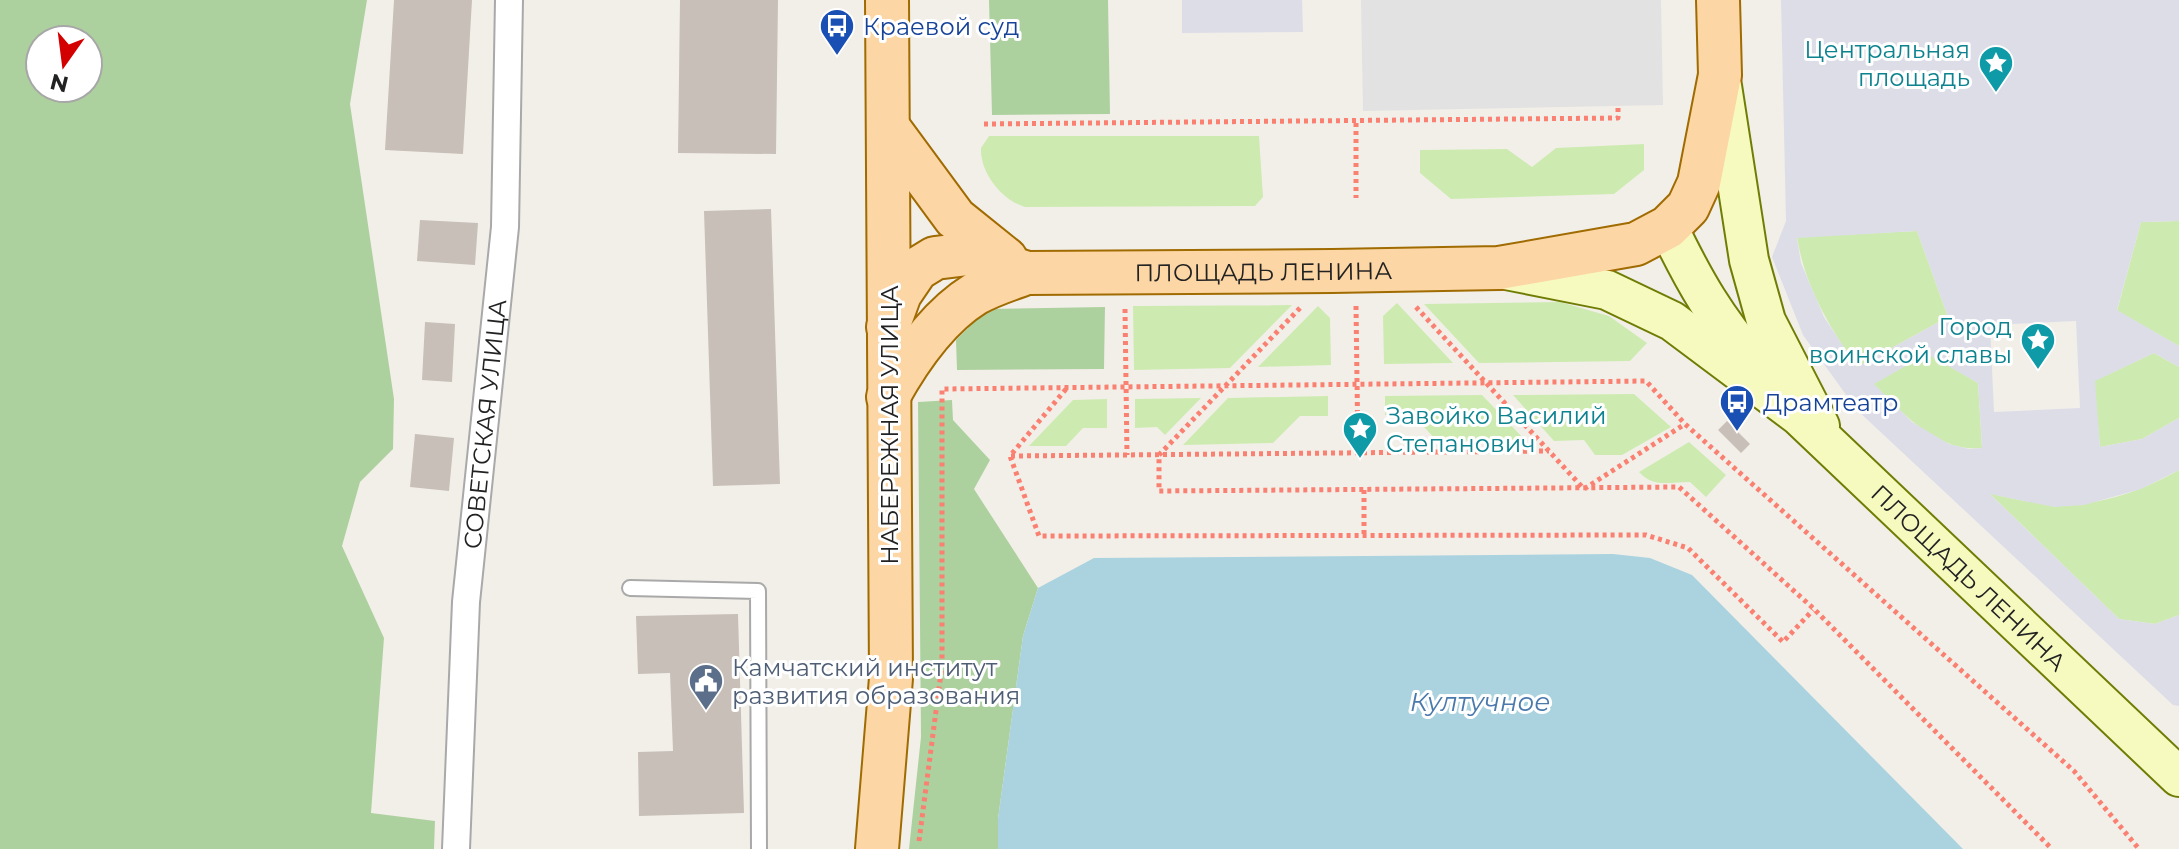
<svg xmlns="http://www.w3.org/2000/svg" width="2179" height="849" font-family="Montserrat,sans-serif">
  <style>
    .grass { fill: #cdebb0 }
    .forest { fill: #add19e; fill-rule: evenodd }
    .parking { fill: #e2e2e2 }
    .plaza { fill: #dddde8; fill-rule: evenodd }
    .water { fill: #aad3df }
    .building { fill: #c7bfb8 }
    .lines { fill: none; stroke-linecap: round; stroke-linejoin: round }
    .service-casing { stroke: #a9a9a9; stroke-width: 18 }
    .minor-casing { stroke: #a9a9a9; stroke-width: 30 }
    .secondary-casing { stroke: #707d05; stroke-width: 42 }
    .primary-casing { stroke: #a06b00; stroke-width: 46 }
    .path { stroke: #fa8072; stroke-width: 5; stroke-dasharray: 4 4; stroke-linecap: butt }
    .service { stroke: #fff; stroke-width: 14 }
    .minor { stroke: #fff; stroke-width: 26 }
    .secondary { stroke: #f7fabf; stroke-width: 38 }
    .primary { stroke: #fcd6a4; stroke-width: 42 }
    .labels { text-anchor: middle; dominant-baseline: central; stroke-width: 6; stroke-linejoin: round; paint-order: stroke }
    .transit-label { font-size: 24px; fill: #164399; stroke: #fff; text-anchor: start }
    .culture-label { font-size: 24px; fill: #0d838f; stroke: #fff; text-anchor: end }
    .street-label { font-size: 24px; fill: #222; stroke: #fff }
    .service-label { font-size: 24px; fill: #4e5e75; stroke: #fff; text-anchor: start }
    .water-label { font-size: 26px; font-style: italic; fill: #4a7aab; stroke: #fff }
  </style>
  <rect width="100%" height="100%" fill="#f2efe9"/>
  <path class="grass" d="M989 136H1259L1263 197 1255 206 1025 207C1002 200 980 173 981 148Z
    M1644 144V170L1614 194 1451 199 1420 173V150L1507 149 1532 167 1556 148Z
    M2179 221V346L2117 311 2141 222Z
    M1917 231 1948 317 1857 367C1829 326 1805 287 1797 237Z
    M1560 302 1609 316 1647 343 1630 361 1479 363 1424 304Z
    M1397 303 1453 363 1384 364 1383 316Z
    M1292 305 1230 368 1134 370 1133 306Z
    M1318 306 1330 318 1331 365 1258 367Z
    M1927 353 1978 383 1982 448C1937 453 1902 412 1873 384Z
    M2154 353 2179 367V418L2142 439 2100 447 2094 381Z
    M1634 394 1671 427 1622 455H1595L1584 440 1554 441 1513 395Z
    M1482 395 1525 440 1437 441 1413 415H1385V396Z
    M1328 396V416H1300L1273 443 1183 445 1228 398Z
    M1201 398 1165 435 1157 427 1135 428V399Z
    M1107 399V428H1083L1066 446H1029L1073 400Z
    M1689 442 1726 475 1706 497 1690 482C1670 482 1653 488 1639 472Z
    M2179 470V615L2155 624 2119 619 1989 493C2063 513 2112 507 2179 470Z"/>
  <path class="forest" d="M0 0H367L350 104 394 399 393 449 360 482 342 546 384 638 371 813 435 821 434 849H0ZM40 40H88V88H40Z
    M989 0H1108L1110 114 992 115Z
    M1105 307 1104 369 957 370 956 340 987 309Z
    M952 400 953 420 990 460 974 489 1038 588 1023 636 998 819V849H909L921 737 918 402Z"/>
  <path class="parking" d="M1361 0H1661L1663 105 1363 111Z"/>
  <path class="plaza" d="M1182 0H1302L1303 32 1182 33Z
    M1781 0H2179V221L2141 222 2117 310 2179 346V367L2154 353 2095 381 2100 447 2142 439 2179 418V470L2141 489 2084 505 2054 507 1990 494 2119 619 2155 624 2179 615V706L2173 705 1857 410 1803 335 1772 257 1786 221ZM1917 231 1948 317 1857 367 1824 317 1801 263 1797 238ZM2076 321 2080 408 1994 412 1990 325ZM1927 354 1978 383 1982 448 1969 449 1949 444 1912 422 1874 384Z"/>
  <path class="water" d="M1613 554 1650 558 1692 575 1963 849H998V819L1023 636 1038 588 1094 558Z"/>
  <path class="building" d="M394 0H472L463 154 385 150Z
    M680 0H778L776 154 678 153Z
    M771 209 780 484 713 486 704 211Z
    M420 220 478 223 475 265 417 261Z
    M425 322 455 324 452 382 422 380Z
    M1727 421 1750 444 1741 453 1718 430Z
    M415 434 454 438 449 491 410 487Z
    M738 614 744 813 639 816 638 752 673 751 670 673 638 674 636 616Z"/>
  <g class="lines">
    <defs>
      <path id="service" d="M630 588 758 591 759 849"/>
      <g id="minor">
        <path id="s1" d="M456 849 466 602 505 227 509 0"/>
      </g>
      <g id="secondary">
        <path d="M1722 86 1749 260 1766 321 1820 426"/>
        <path d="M1668 227C1696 285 1715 317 1756 366"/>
        <path id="s2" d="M1506 270 1607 290 1672 321 1799 416 2179 777"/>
      </g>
      <g id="primary">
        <path d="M888 127 955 218 1006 259"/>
        <path id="s3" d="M888 327 900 294 917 269 935 258 968 254 1027 273 1332 271 1499 268 1636 244 1668 227 1688 207 1699 183 1720 75 1718 0"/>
        <path d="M888 397C909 359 938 317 975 294 991 285 1010 279 1027 273"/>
        <path d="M877 849 891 678 887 0"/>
      </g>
    </defs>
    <use href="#service" class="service-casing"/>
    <use href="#minor" class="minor-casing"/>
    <use href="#secondary" class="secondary-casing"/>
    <use href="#primary" class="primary-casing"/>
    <path class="path" d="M1356 123V198
      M984 124 1618 118V105
      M1356 306 1358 453
      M1416 307 1584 489 1685 424
      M1300 308 1159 455V491L1679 487 1814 609 2052 849
      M1125 309 1127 455
      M1066 389 1010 456 1039 536 1646 535 1688 548 1783 642 1813 610
      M1011 456 1549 451
      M1364 490V536
      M919 841 942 665V389L1646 381 1685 424 2074 771 2139 849"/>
    <use href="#service" class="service"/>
    <use href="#minor" class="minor"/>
    <use href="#secondary" class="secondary"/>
    <use href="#primary" class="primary"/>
  </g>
  <defs>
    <symbol id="bus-pin" viewBox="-11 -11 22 30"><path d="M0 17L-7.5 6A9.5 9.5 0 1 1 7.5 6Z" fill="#1a4fb4" stroke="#fff"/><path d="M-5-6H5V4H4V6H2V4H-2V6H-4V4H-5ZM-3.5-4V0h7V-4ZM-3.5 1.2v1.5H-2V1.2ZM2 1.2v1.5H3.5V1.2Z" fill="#fff"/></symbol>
    <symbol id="sight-pin" viewBox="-11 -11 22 30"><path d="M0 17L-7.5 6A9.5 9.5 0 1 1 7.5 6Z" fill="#0f9aa8" stroke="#fff"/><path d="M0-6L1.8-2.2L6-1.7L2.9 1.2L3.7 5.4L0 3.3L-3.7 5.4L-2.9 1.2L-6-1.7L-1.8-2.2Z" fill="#fff"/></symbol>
    <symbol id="civic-pin" viewBox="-11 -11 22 30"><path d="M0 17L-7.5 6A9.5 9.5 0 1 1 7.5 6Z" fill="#5c6f8a" stroke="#fff"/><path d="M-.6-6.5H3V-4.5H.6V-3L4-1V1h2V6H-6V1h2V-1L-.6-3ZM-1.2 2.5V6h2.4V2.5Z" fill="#fff"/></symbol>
  </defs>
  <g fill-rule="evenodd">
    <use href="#bus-pin" x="817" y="6" width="40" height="54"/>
    <use href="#sight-pin" x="1976" y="43" width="40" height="54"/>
    <use href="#sight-pin" x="2018" y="320" width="40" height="54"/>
    <use href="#bus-pin" x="1717" y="382" width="40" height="54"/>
    <use href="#sight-pin" x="1340" y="409" width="40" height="54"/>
    <use href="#civic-pin" x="686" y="661" width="40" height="54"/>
  </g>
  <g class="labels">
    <g class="transit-label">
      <text x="863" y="26">Краевой суд</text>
      <text x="1763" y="402">Драмтеатр</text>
    </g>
    <g class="culture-label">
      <text x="1970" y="49">Центральная<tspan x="1970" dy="28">площадь</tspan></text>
      <text x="2012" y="326">Город<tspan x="2012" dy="28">воинской славы</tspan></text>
      <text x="1386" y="415" text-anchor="start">Завойко Василий<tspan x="1386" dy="28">Степанович</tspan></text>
    </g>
    <g class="street-label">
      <text stroke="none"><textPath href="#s3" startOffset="418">ПЛОЩАДЬ ЛЕНИНА</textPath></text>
      <text stroke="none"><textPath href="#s1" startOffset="426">СОВЕТСКАЯ УЛИЦА</textPath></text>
      <text transform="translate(889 425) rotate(-90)">НАБЕРЕЖНАЯ УЛИЦА</text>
      <text stroke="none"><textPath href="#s2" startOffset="568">ПЛОЩАДЬ ЛЕНИНА</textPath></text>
    </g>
    <g class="service-label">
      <text x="732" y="667">Камчатский институт<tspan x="732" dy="28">развития образования</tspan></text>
    </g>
    <g class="water-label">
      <text x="1480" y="702">Култучное</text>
    </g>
  </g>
  <g transform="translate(64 64) rotate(194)"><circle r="38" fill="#ffffff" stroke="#a7a7a7" stroke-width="2"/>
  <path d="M0-6L14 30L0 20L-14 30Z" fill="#d40000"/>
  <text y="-12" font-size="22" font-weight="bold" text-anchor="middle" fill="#222222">N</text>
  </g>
</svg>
